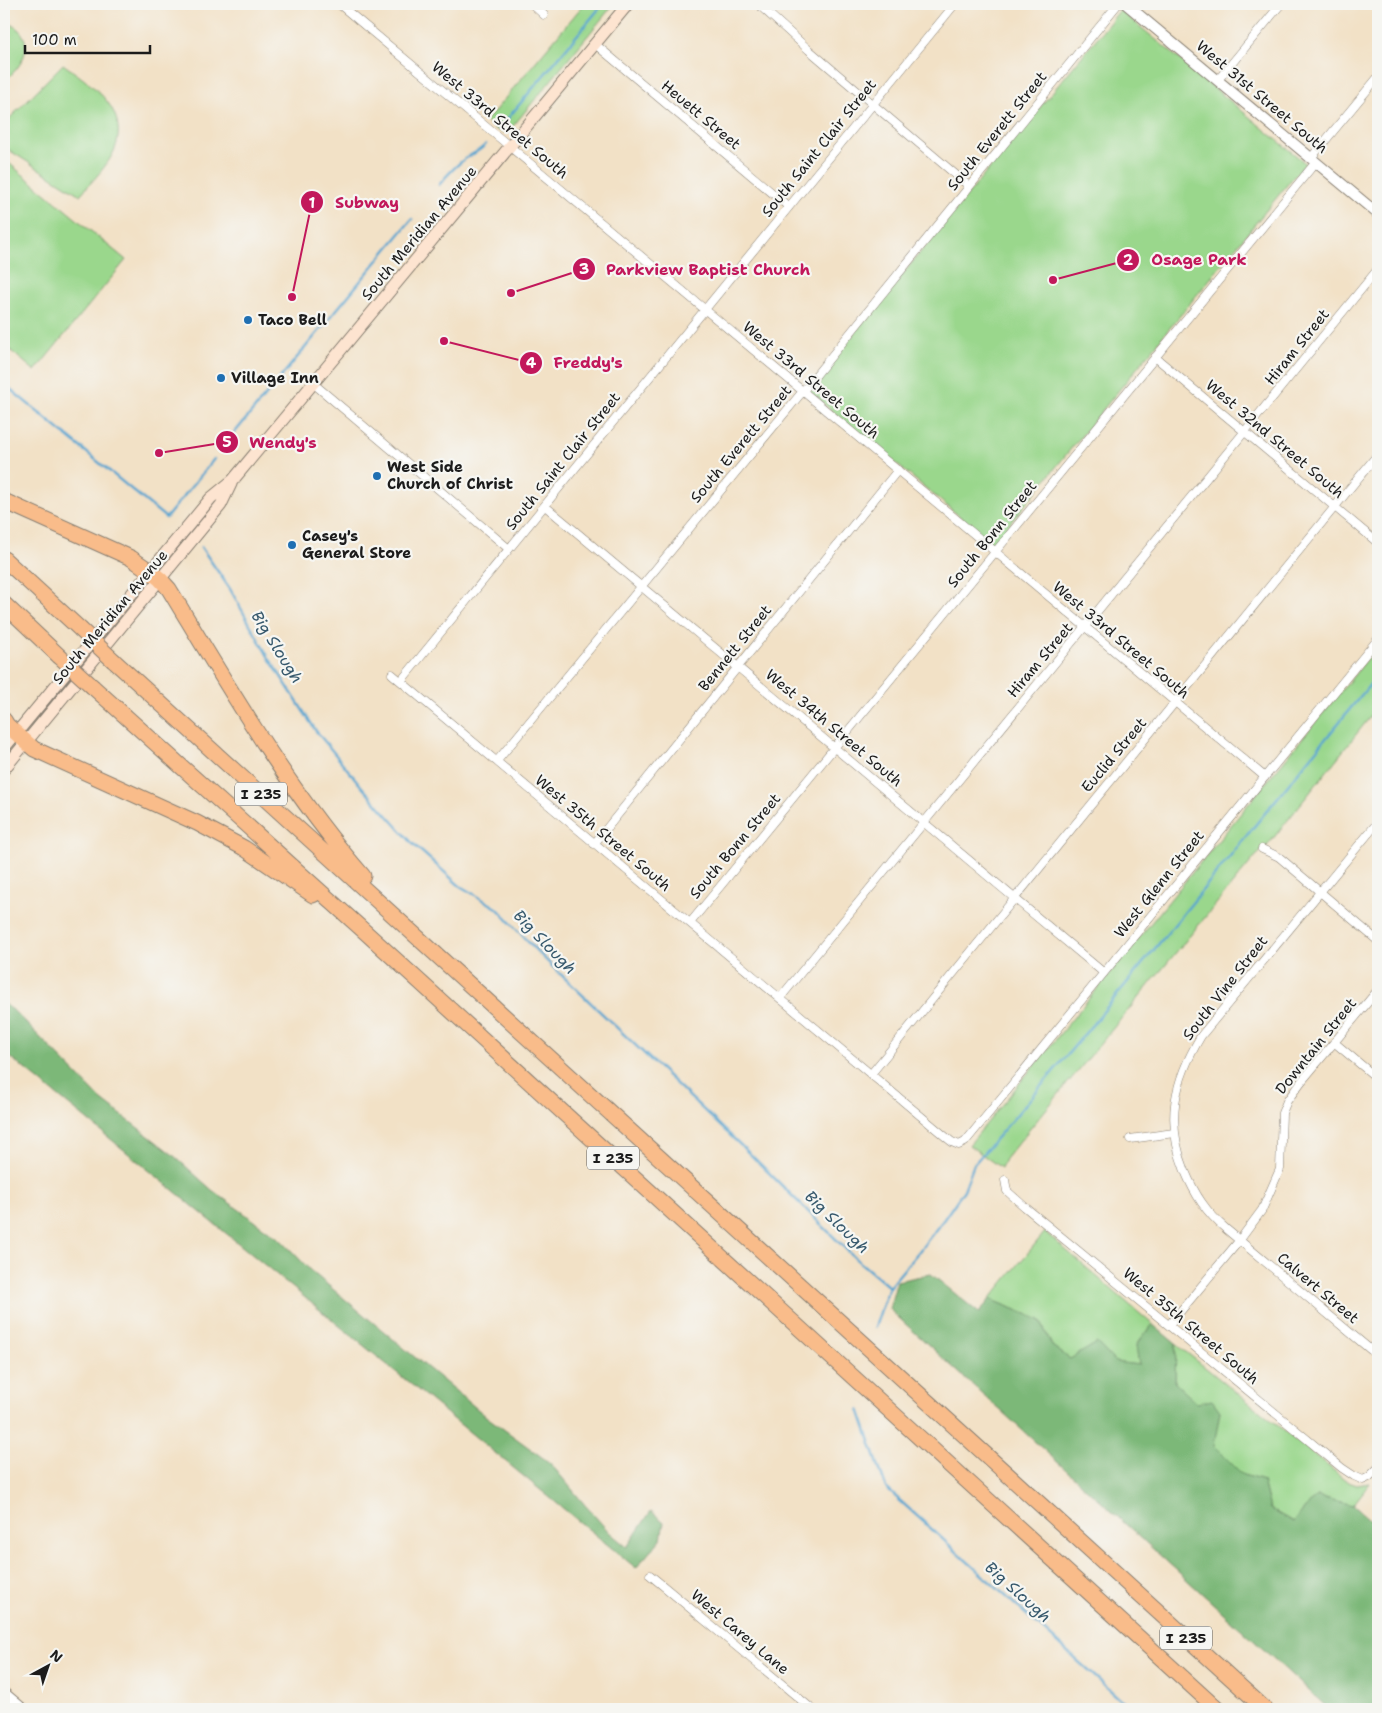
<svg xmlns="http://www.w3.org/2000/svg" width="1382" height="1713" font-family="'Shantell Sans',sans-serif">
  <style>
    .green { fill: #9ad78c; stroke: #5b7a54 }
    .forest { fill: #7bb878; stroke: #4c6a4a }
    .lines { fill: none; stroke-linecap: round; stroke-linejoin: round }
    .stream { stroke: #57a4d0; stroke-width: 2.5 }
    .minor-casing { stroke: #877e71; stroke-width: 9 }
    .tertiary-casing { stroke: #877e71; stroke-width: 12 }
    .secondary-casing { stroke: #877e71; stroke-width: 13 }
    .motorway-casing { stroke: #877e71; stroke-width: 17 }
    .minor { stroke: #fff; stroke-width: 8 }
    .tertiary { stroke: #fff; stroke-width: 10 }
    .secondary { stroke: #fde4d0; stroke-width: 11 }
    .motorway { stroke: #f9bc8a; stroke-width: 15 }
    .motorway-bridge-casing { stroke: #877e71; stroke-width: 17; stroke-linecap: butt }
    .motorway-bridge { stroke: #f9bc8a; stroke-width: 15 }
    .poi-dot { fill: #1f6fb2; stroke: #f6f6f2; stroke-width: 2 }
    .labels { text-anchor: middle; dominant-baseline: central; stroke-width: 4.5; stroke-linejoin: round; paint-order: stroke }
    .shield { fill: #f6f6f2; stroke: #5d5d5c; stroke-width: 1 }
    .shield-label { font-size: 14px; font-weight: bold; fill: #1c1c1c }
    .street-label { font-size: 15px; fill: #1c1c1c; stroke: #f6f6f2 }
    .poi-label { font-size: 15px; font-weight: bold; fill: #1c1c1c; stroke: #f6f6f2; text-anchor: start }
    .water-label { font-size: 16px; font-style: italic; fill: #37596d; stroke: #f6f6f2 }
    .leader { fill: none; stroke: #c2185b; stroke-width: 2 }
    .callout-dot { fill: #c2185b; stroke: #f6f6f2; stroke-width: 2 }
    .mark-label { font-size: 15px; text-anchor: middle; font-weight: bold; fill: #fff }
    .callout-label { font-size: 16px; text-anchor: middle; font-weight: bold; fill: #c2185b; stroke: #f6f6f2; stroke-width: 4.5; stroke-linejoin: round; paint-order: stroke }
  </style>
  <rect width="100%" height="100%" fill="#f6f6f2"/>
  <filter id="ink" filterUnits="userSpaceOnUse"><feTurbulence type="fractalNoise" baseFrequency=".02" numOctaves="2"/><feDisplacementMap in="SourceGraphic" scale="10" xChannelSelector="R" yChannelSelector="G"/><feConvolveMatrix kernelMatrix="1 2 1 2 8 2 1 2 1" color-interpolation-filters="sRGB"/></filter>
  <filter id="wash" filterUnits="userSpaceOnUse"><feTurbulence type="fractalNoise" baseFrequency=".0096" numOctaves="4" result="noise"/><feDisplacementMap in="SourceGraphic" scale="20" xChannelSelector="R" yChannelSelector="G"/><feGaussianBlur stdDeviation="1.12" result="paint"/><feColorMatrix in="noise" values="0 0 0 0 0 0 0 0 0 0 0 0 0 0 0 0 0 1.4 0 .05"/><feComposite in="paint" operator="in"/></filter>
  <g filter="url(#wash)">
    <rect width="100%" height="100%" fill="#f2e1c6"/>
    <path class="green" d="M584 4H614L509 131C500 136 493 126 486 121Z
      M1120 10 1305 163 993 544 807 390Z
      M4 21C34 32 30 57 10 76L4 71Z
      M63 64C90 84 130 108 115 149 108 166 92 181 80 195L4 147V124Z
      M4 159 126 260 35 371 4 345Z
      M1378 646V707L1268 845 1255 857 1005 1159 1001 1168 969 1145Z
      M1045 1232 1152 1324 1136 1345 1139 1365 1070 1359 1052 1346 1040 1320 990 1299Z
      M1176 1344 1348 1482 1357 1485 1370 1483 1353 1505 1316 1496 1293 1522 1270 1509 1263 1481 1243 1475 1213 1446 1220 1411 1197 1404 1175 1383Z"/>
    <path class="forest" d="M4 1004 13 1010 102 1100 172 1154 212 1190 281 1240 311 1271 487 1417 550 1463 585 1505 609 1532 627 1547 651 1511 664 1522 661 1539 636 1568 4 1052Z
      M931 1274 979 1313 990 1299 1040 1320 1052 1346 1070 1359 1097 1343 1115 1362 1139 1365 1136 1346 1152 1324 1176 1344 1175 1383 1197 1403 1212 1400 1220 1411 1214 1446 1243 1475 1263 1481 1270 1509 1293 1522 1316 1496 1353 1505 1378 1527V1709H1329L889 1309 897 1281Z"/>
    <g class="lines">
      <path class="stream" d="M499 129 603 4
        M439 185C447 175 455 166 466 158 474 153 480 151 486 144
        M4 384 166 518 214 459
        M222 448 412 219
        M201 547 230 589 269 658 316 731 362 787 413 844 460 886 497 908 529 943 552 966 752 1156 856 1259 889 1287 875 1327
        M889 1287 920 1250 944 1219 964 1190 974 1164C1113 1005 1243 838 1378 675
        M859 1409 886 1488 1131 1709"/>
    </g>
  </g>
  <g filter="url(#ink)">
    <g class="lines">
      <defs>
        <path id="minor" d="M339 4 1265 777
          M532 4 544 15
          M758 4 809 50 969 186
          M595 44 789 207
          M1218 80 1281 4
          M1311 158 1378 77
          M1155 357 1378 543
          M314 384 509 549
          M545 506 1104 973
          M392 674 947 1138 952 1142 959 1145 965 1142 1378 639
          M401 681 955 4
          M497 761 803 391 1118 4
          M1378 822 1201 1036C1174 1081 1165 1121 1185 1171 1195 1195 1206 1212 1226 1229L1378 1356
          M594 844 898 470
          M1262 849 1279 857 1378 941
          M690 923 1316 162
          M780 998 1378 269
          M1335 1043 1378 1079
          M871 1074 1378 454
          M1130 1139 1174 1133
          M1005 1180 1007 1191 1025 1207 1342 1468 1354 1476 1363 1480 1369 1477 1378 1468
          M1169 1325 1239 1241 1262 1210 1280 1169 1282 1113 1287 1101 1301 1082 1378 990
          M650 1575 812 1709"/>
        <path id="tertiary" d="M1126 4 1378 214
          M4 1693 23 1709"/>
        <path id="secondary" d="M4 748 211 498 233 480 628 4
          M4 769 221 505 231 484"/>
        <path id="motorway" d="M4 501 131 558 150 571 160 579 169 589C229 688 287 789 363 876
          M4 559 80 629
          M4 604 59 656
          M114 661 1265 1709
          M93 687 363 930 1217 1709
          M4 720 7 725 34 749 197 823 244 848 313 895"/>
      </defs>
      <use href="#minor" class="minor-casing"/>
      <use href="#tertiary" class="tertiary-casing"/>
      <use href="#secondary" class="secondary-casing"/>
      <use href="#motorway" class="motorway-casing"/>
      <use href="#minor" class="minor"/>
      <use href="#tertiary" class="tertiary"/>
      <use href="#secondary" class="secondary"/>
      <use href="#motorway" class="motorway"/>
      <defs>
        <path id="motorway-bridge" d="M80 629 114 661
          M59 656 93 687"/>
      </defs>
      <use href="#motorway-bridge" class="motorway-bridge-casing"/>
      <use href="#motorway-bridge" class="motorway-bridge"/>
    </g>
  </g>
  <g class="poi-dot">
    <circle cx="248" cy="320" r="5"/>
    <circle cx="221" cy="378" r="5"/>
    <circle cx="377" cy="476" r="5"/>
    <circle cx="292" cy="545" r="5"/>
  </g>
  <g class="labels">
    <g class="shield">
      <rect x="235" y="782.5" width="52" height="23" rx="4"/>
      <rect x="587" y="1146.5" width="52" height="23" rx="4"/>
      <rect x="1160" y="1626.5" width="52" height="23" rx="4"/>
    </g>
    <g class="shield-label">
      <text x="261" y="794">I 235</text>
      <text x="613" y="1158">I 235</text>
      <text x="1186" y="1638">I 235</text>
    </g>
    <g class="street-label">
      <text transform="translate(1262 97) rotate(40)">West 31st Street South</text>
      <text transform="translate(701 115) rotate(40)">Heuett Street</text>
      <text transform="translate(500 120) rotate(40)">West 33rd Street South</text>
      <text transform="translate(997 131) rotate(-51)">South Everett Street</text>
      <text transform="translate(819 148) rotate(-51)">South Saint Clair Street</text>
      <text transform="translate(419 233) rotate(-50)">South Meridian Avenue</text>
      <text transform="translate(1297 347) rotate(-51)">Hiram Street</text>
      <text transform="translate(811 380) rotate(40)">West 33rd Street South</text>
      <text transform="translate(1275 439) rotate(40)">West 32nd Street South</text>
      <text transform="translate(741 444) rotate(-50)">South Everett Street</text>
      <text transform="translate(563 461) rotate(-51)">South Saint Clair Street</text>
      <text transform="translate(992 534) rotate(-51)">South Bonn Street</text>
      <text transform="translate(110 617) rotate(-50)">South Meridian Avenue</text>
      <text transform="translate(1121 640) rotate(40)">West 33rd Street South</text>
      <text transform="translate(735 648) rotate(-51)">Bennett Street</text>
      <text transform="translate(1040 660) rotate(-50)">Hiram Street</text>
      <text transform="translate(834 728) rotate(40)">West 34th Street South</text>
      <text transform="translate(1114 755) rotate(-50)">Euclid Street</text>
      <text transform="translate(603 833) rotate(40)">West 35th Street South</text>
      <text transform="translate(735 846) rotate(-50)">South Bonn Street</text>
      <text transform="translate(1159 884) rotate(-51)">West Glenn Street</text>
      <text transform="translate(1225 988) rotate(-52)">South Vine Street</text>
      <text transform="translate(1316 1046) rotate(-51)">Downtain Street</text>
      <text transform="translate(1318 1288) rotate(40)">Calvert Street</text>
      <text transform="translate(1191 1326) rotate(40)">West 35th Street South</text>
      <text transform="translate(740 1632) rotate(40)">West Carey Lane</text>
    </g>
    <g class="poi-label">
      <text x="258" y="320">Taco Bell</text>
      <text x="231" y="378">Village Inn</text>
      <text x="387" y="467">West Side<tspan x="387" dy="17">Church of Christ</tspan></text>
      <text x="302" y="536">Casey's<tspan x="302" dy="17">General Store</tspan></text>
    </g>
    <g class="water-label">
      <text transform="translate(277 647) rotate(58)">Big Slough</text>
      <text transform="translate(545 942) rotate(46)">Big Slough</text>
      <text transform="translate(837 1222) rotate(44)">Big Slough</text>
      <text transform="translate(1018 1592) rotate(42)">Big Slough</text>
    </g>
  </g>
  <path class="leader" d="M292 297L312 202M1053 280L1128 260M511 293L584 269M444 341L531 363M159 453L227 442"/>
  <g class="callout-dot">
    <circle cx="292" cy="297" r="5"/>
    <circle cx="1053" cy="280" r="5"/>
    <circle cx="511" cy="293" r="5"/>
    <circle cx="444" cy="341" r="5"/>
    <circle cx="159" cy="453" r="5"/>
    <circle cx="312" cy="202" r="12"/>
    <circle cx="1128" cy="260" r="12"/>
    <circle cx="584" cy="269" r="12"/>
    <circle cx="531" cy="363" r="12"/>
    <circle cx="227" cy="442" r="12"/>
  </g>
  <g class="mark-label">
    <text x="312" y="208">1</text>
    <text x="1128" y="265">2</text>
    <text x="584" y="274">3</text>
    <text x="531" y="368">4</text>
    <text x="227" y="447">5</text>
  </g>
  <g class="callout-label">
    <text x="367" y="208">Subway</text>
    <text x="1199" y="265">Osage Park</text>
    <text x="708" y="275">Parkview Baptist Church</text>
    <text x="588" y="368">Freddy's</text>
    <text x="283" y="448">Wendy's</text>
  </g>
  <rect width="1382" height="1713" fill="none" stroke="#f6f6f2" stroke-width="20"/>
  <g transform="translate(48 1666) rotate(40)" stroke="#f6f6f2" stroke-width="4" paint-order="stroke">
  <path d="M0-4L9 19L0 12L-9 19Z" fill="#1c1c1c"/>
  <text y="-8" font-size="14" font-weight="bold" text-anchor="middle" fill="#1c1c1c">N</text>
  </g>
  <path d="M25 45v8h125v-8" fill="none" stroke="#1c1c1c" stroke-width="2.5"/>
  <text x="32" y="45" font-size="15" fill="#1c1c1c" stroke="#f6f6f2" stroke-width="4" paint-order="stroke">100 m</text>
</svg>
